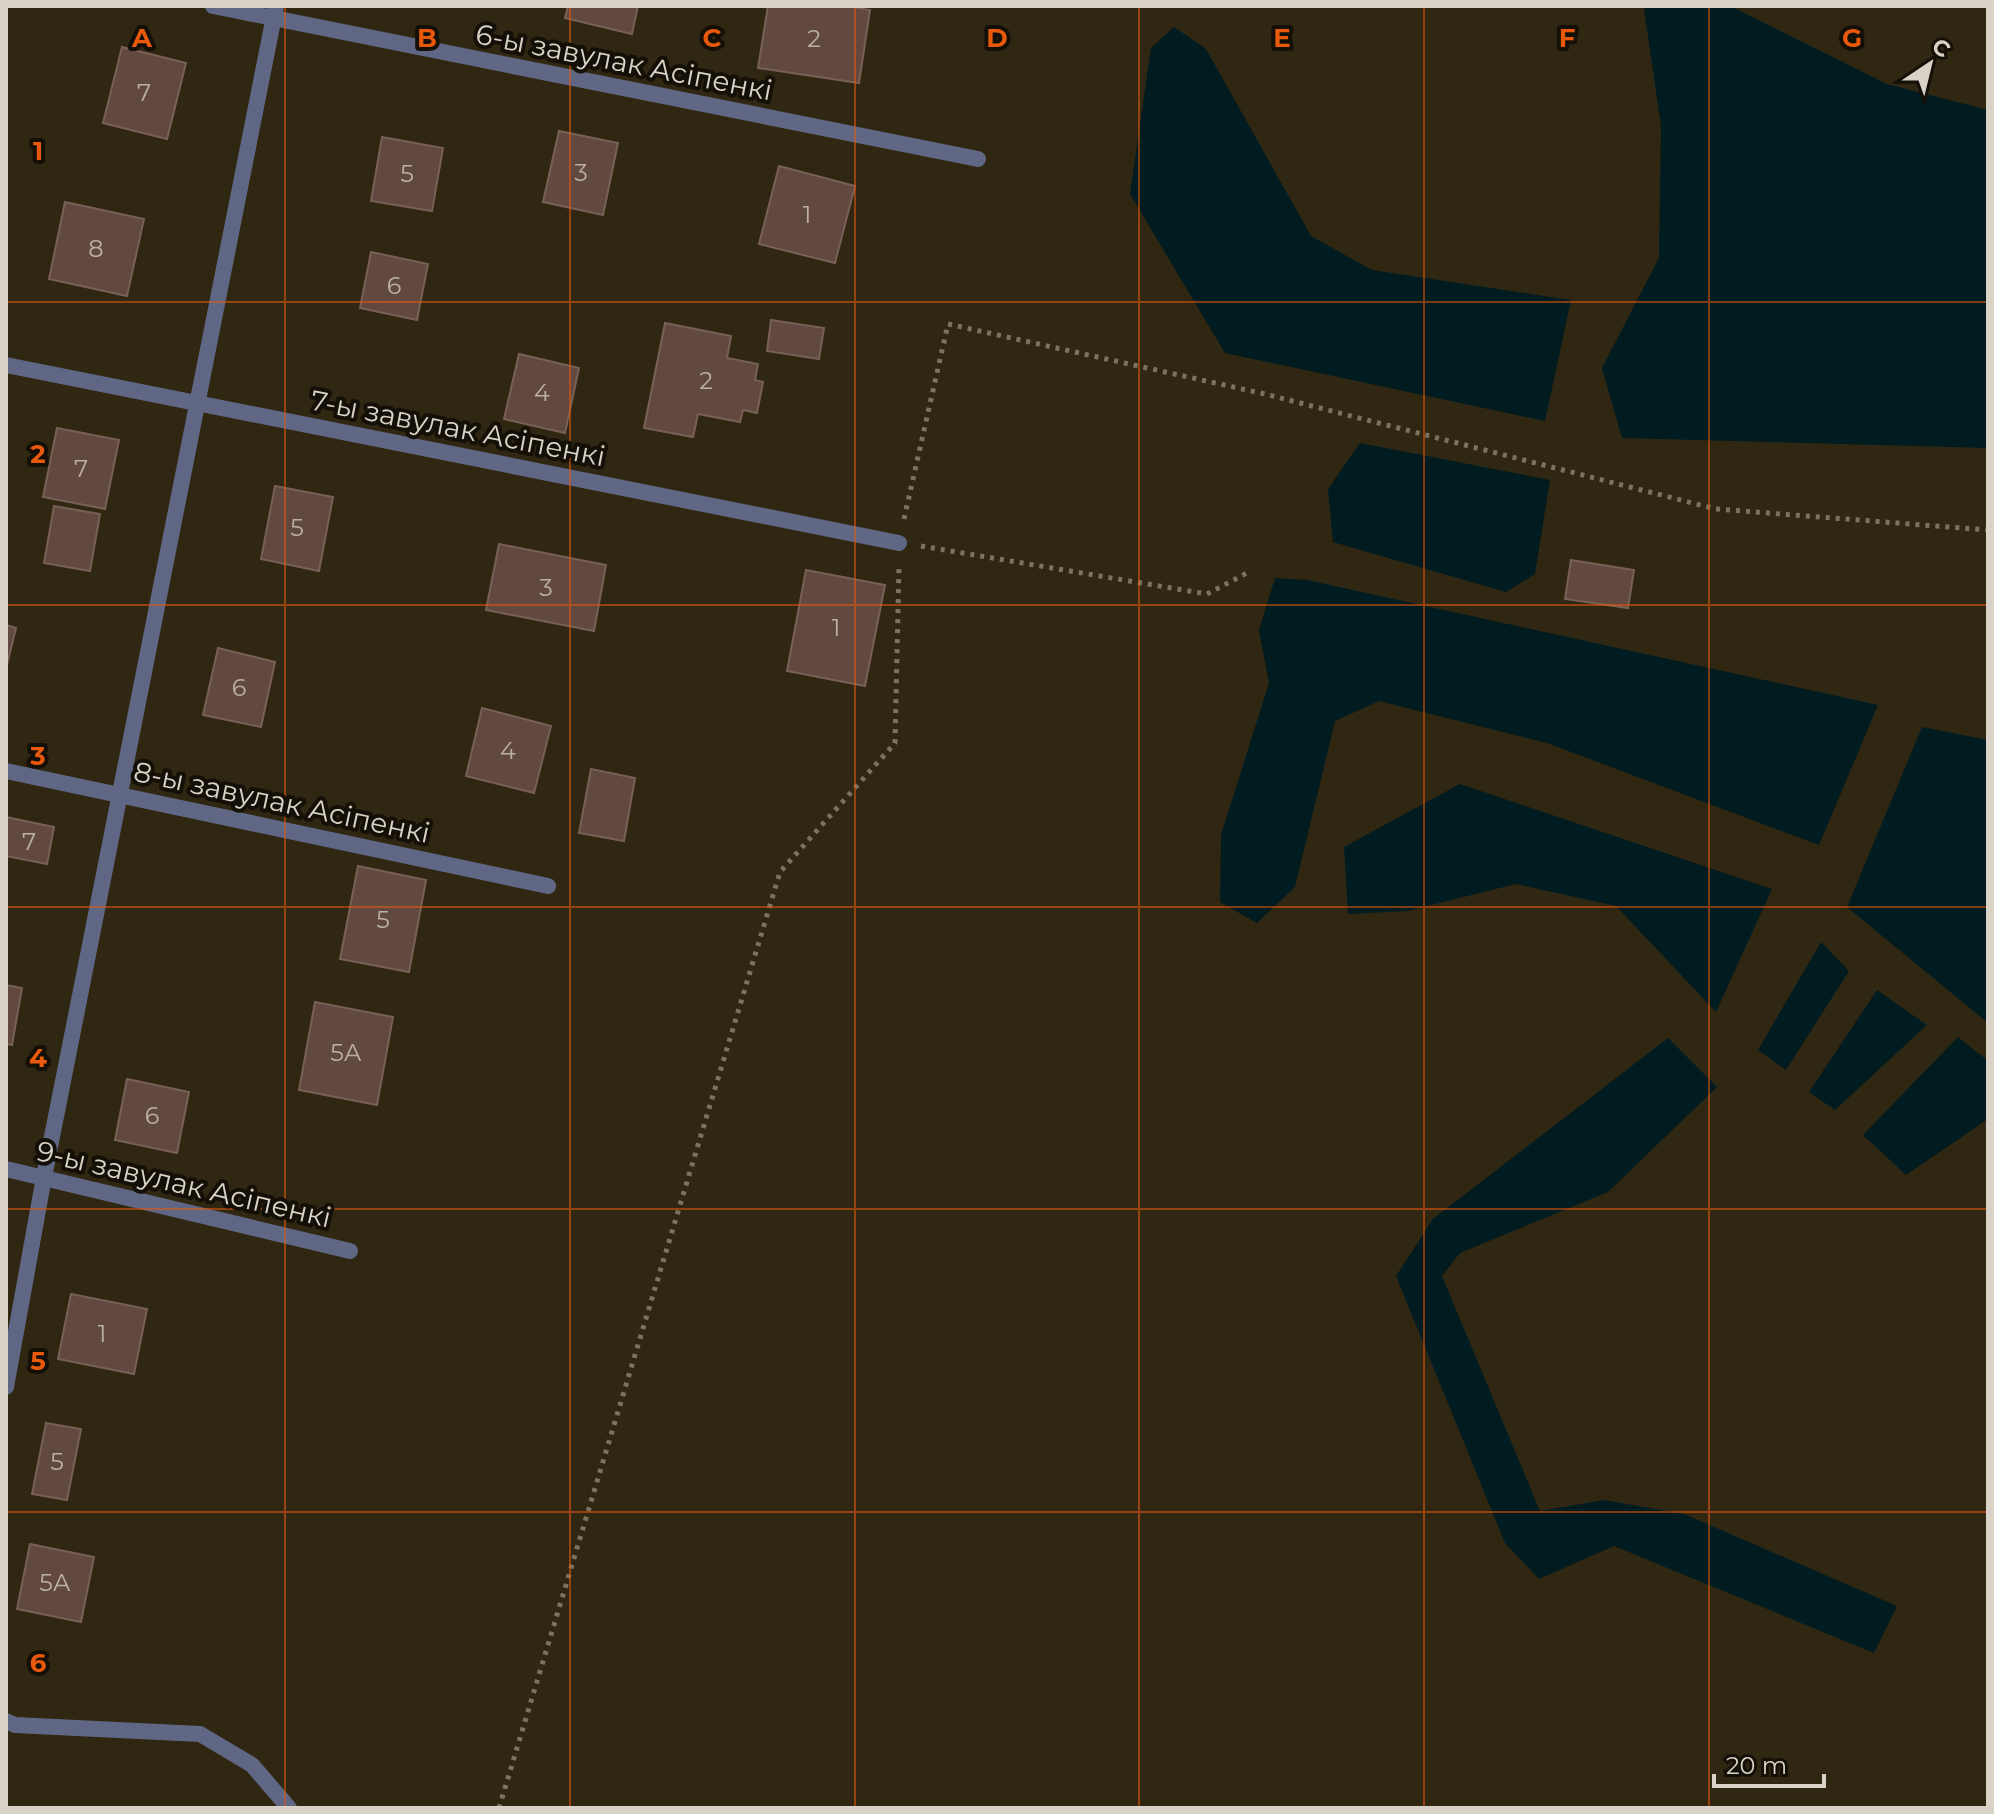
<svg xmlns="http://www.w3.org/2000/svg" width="1994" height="1814" viewBox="0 0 1994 1814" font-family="Montserrat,sans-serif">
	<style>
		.water { fill: #001c21 }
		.building { fill: #624940; stroke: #796056; stroke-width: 2 }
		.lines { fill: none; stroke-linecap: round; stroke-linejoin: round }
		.path { stroke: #7b7362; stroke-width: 5; stroke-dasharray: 4 6; stroke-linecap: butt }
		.street { stroke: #606784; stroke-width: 16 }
		.grid { fill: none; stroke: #e8590c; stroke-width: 2; stroke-opacity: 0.55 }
		.labels { text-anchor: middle; stroke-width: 8; stroke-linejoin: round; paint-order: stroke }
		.number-label { font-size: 24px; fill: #bbb0a5 }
		.street-label { font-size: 28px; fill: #d9d3c7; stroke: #141008 }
		.grid-label { font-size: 26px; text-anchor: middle; font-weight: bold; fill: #e8590c; stroke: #141008; stroke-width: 8; stroke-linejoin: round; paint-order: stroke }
	</style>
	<rect width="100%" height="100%" fill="#302712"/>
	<!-- water -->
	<path class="water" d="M1647,6H1730L1887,84L1988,110V448L1622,438L1602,368L1659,258L1661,126L1644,9Z
		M1174,27L1206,49L1311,236L1372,270L1571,300L1545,421L1225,353L1130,194L1151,48Z
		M1360,443L1550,480L1535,574L1506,592L1333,542L1328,489Z
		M1275,578L1307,580L1878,705L1819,845L1547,743L1379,701L1335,721L1295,887L1257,923L1220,902L1221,835L1269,683L1259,630Z
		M1922,727L1988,740V1023L1847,907Z
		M1460,784L1772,889L1716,1012L1616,906L1516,884L1407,911L1348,914L1344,847Z
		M1821,942L1849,971L1786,1070L1758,1050Z
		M1877,990L1927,1025L1835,1110L1809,1092Z
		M1958,1037L1988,1061V1119L1906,1175L1863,1135Z
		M1668,1038L1717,1087L1608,1192L1460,1253L1442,1276L1540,1511L1604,1500L1684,1514L1897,1606L1874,1653L1614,1546L1539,1579L1505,1543L1396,1276L1433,1219Z"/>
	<!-- building -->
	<path class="building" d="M568,6H638L632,34L565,18Z
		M768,6H845L870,10L859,83L758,68Z
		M122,47L186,63L167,139L103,123Z
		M559,131L618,143L603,215L543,202Z
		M382,137L443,148L432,211L371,201Z
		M779,166L855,186L835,263L759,244Z
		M65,202L144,219L127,296L49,279Z
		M371,252L428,264L417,320L360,308Z
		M771,320L824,328L819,359L767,351Z
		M665,323L731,336L727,358L758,364L755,380L763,382L757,413L743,410L740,422L698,414L693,437L644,428Z
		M519,354L579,368L565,433L504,419Z
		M57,428L119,440L105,509L43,497Z
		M275,486L333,497L319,571L261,559Z
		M54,506L100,514L90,571L44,563Z
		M499,544L606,565L594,631L486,610Z
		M1571,560L1634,570L1628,608L1565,599Z
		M806,570L885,585L865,686L787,671Z
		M6,625L16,628L6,669Z
		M218,648L275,662L261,727L203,715Z
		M482,708L551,726L534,793L466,776Z
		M591,769L635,778L624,841L579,833Z
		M6,817L54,827L47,864L6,856Z
		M358,866L426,880L409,972L340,959Z
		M6,985L22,988L12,1045L6,1044Z
		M315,1002L393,1017L377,1105L299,1090Z
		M127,1079L189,1092L177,1153L115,1140Z
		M71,1294L147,1309L134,1374L58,1359Z
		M46,1423L81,1429L67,1500L32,1494Z
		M30,1544L94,1557L81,1622L17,1609Z"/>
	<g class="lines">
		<!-- path -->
		<path class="path" d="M904,519L948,324L1265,394L1716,509L1988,530
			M921,546L1207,594L1247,573
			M499,1808L780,872L895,743L899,566"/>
		<!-- street -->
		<path class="street" d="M213,6L978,159
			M6,365L899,543
			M6,771L548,886
			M6,1169L350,1251
			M6,1387L44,1177L276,6
			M6,1721L15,1725L200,1734L252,1765L289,1808"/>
	</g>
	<!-- grid -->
	<path class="grid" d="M285,6V1808M570,6V1808M855,6V1808M1139,6V1808M1424,6V1808M1709,6V1808M6,302H1988M6,605H1988M6,907H1988M6,1209H1988M6,1512H1988"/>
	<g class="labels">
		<!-- number labels -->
		<g class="number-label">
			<text x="814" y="47">2</text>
			<text x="144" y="101">7</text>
			<text x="581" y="181">3</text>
			<text x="407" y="182">5</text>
			<text x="807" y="223">1</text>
			<text x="96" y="257">8</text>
			<text x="394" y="294">6</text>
			<text x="706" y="389">2</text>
			<text x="542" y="401">4</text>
			<text x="81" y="477">7</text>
			<text x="297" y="536">5</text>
			<text x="546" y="596">3</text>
			<text x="836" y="636">1</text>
			<text x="239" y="696">6</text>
			<text x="508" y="759">4</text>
			<text x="29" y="850">7</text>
			<text x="383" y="928">5</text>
			<text x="346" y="1061">5А</text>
			<text x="152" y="1124">6</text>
			<text x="102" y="1342">1</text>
			<text x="57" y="1470">5</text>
			<text x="55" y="1591">5А</text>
		</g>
		<!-- street labels -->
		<g class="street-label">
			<text transform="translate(624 62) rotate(11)" y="10">6-ы завулак Асіпенкі</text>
			<text transform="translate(458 428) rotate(11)" y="10">7-ы завулак Асіпенкі</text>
			<text transform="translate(282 802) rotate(12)" y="10">8-ы завулак Асіпенкі</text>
			<text transform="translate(184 1184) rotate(13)" y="10">9-ы завулак Асіпенкі</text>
		</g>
	</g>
	<g class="grid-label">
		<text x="142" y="47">A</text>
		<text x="427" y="47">B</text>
		<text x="712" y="47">C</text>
		<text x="997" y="47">D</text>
		<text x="1282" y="47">E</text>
		<text x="1567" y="47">F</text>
		<text x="1852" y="47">G</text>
		<text x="38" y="160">1</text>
		<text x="38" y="463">2</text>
		<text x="38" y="765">3</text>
		<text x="38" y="1067">4</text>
		<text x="38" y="1370">5</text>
		<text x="38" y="1672">6</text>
	</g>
	<!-- border -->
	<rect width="1994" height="1814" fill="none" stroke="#d9d3c7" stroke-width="16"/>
	<!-- north arrow -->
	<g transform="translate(1930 64) rotate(35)" stroke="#141008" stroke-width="6" paint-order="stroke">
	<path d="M0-6L14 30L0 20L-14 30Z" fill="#d9d3c7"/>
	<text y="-12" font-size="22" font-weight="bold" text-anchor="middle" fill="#d9d3c7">С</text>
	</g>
	<!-- scale -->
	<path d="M1714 1774v12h110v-12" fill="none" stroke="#d9d3c7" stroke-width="4"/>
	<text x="1726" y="1774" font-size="24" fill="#d9d3c7" stroke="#141008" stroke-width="6" paint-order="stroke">20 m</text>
</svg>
